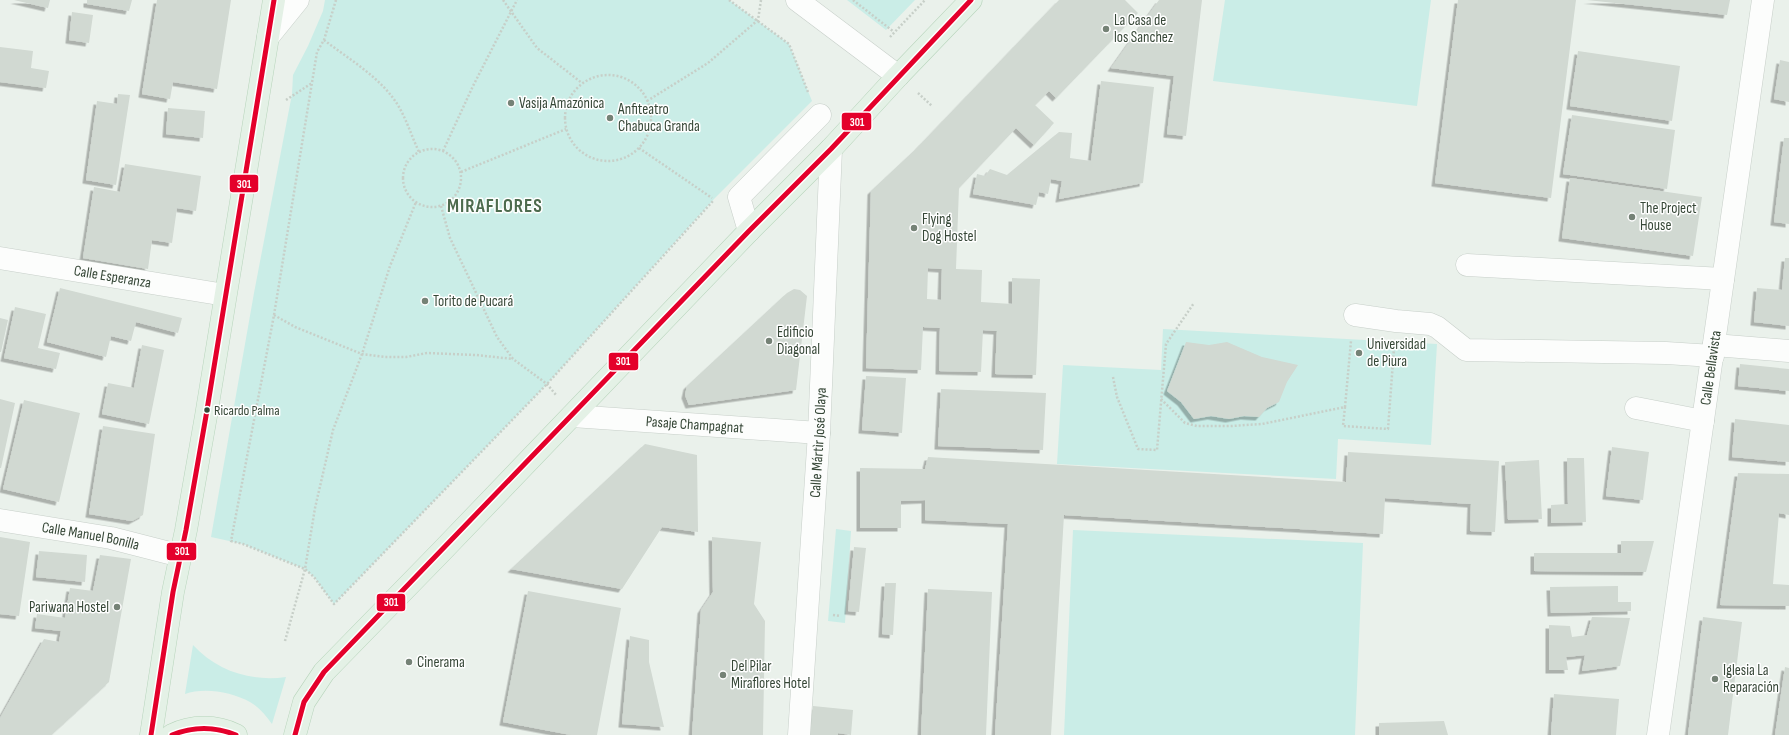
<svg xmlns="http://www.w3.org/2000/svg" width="1789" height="735" viewBox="0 0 1789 735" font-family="'Sofia Sans Condensed',sans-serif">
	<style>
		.green { fill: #caede7 }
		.building { fill: #d1d9d2; fill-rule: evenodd; filter: url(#shadow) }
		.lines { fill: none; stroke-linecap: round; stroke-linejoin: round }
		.minor-casing { stroke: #c7cfc9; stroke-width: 23 }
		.major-casing { stroke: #b7d4bb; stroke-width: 23 }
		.path { stroke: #c7cfc8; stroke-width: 2.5; stroke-dasharray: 2 2; stroke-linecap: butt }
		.minor { stroke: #fcfdfc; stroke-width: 22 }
		.major { stroke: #e4f1e6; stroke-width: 22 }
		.bus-1-casing { stroke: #fff; stroke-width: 8 }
		.bus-1 { stroke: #e4002b; stroke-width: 5 }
		.poi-dot { fill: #758276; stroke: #fff; stroke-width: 1.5 }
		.bus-dot { fill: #364737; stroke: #fff; stroke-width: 1.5 }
		.labels { text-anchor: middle; stroke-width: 3; stroke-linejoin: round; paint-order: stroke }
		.bus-label { font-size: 14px; fill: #364737; stroke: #fff; text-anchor: start }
		.poi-label { font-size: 15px; fill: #364737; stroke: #fff; text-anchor: start }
		.street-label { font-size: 15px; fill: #364737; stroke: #fff }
		.district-label { font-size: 19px; font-weight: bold; letter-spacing: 1px; fill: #4d6b4e; stroke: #fff }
		.line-badge { stroke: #fff; stroke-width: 1.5 }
		.badge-label { font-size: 11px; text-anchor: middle; font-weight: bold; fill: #fff }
	</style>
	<defs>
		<filter id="shadow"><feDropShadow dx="-3.5" dy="3.5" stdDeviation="0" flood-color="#0004"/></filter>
	</defs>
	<rect width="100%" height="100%" fill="#eaf1eb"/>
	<!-- green -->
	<path class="green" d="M325,0H729L789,44L812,101L714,199L547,384L334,604L314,577L305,569L243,544L211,537L254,293L292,94L293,75L308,46L323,11Z
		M847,0H915L886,30Z
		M1225,0H1431L1417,106L1213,81Z
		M1163,329L1437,344L1431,445L1338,439L1336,479L1057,464L1063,365L1161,370Z
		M836,529L851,531L845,623L828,621Z
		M1073,530L1363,543L1355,735H1064Z
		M193,645C217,671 251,682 286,677L272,724C266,716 259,707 250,702C232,692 204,687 185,694Z"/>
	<!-- building -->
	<path class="building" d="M14,0H50L48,8Z
		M87,0H132L129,11L87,4Z
		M157,0H231L217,89L173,82L170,99L142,94Z
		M1059,0H1125L1138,13L1056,98L1049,91L1035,105L1054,123L1034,145L1016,128L959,188L956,269L982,270L981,302L1012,304V278L1040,279L1036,375L995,374L997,331L983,330L981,372L939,371L940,328L923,327L921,370L866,368L871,191L917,148ZM928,268L942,269L941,300L927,299Z
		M1159,0H1202L1186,136L1167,134L1174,76L1111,68Z
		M1458,0H1576L1551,198L1435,183Z
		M1587,0H1730L1727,15Z
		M72,12L93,15L89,43L69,40Z
		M0,47L33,51L31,68L49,71L46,88L0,82Z
		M1578,51L1680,66L1672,121L1570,106Z
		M1780,60L1789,62V102L1774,99Z
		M1101,81L1154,87L1143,183L1059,199L1062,181L1051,179L1048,194L1039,192L1036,205L973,194L977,174L985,176L990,169L1007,175L1059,132L1072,133L1070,158L1091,161Z
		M118,94L130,95L116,185L86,180L97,101L117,104Z
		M168,108L205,111L203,138L166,134Z
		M1572,115L1675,130L1667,189L1563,174Z
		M1784,138H1789V224L1774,222Z
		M125,164L201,176L196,211L177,208L172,243L152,240L148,269L83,258L94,187L120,192Z
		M1570,178L1702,197L1693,256L1562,238Z
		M1785,258H1789V326L1754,322L1757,288L1782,290Z
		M60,288L182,318L178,333L136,322L131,341L111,336L106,357L47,342Z
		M794,289L800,290L807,296L796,390L689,405L685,395L687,386L787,293Z
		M15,307L46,314L38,348L60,353L56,369L4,358Z
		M0,318L8,320L1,352H0Z
		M1186,342L1209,345L1227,342L1262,357L1298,365L1287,382L1279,402L1267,408L1259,417L1244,416L1229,419L1211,416L1194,419L1181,402L1167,391Z
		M142,345L164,350L149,424L102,414L108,383L134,388Z
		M1740,364L1789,369V391L1738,386Z
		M866,376L906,378L902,433L862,430Z
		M941,389L1046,393L1043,450L938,446Z
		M0,399L15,403L1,468H0Z
		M24,400L80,413L59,502L3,489Z
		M1735,419L1789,425V462L1732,457Z
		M103,426L155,434L143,515L132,521L89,514Z
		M645,444L697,455L698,532L662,527L622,589L511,569Z
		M1612,447L1649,452L1643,500L1606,496Z
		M1348,452L1499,461L1495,532L1470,531L1471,504L1385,498L1383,534L1064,515L1051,735H995L1008,524L925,520V500L901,501V528H860V468L925,469L928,457L1346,482Z
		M1567,458H1584L1586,522L1551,523V505L1568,504Z
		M1539,460L1542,519L1508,520L1505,462Z
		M1738,473L1789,474V515L1779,513L1773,584L1789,585V606L1720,605Z
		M0,537L30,542L19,616L0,614Z
		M712,537L761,542L754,604L765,621L763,735H692L701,610L713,592Z
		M1621,541H1654L1646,572L1534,571V553H1621Z
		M854,547L866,548L859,612L848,611Z
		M39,551L87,555L85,582L36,577Z
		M100,555L131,559L109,682L51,735H0V718L44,639L59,642L61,631L35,628L37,614L65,618L70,588L93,591Z
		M885,583H896L893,635L882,634Z
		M1618,586V602H1631V611L1551,613L1550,587Z
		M928,589L992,592L986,735H921Z
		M528,591L621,608L597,735H571L503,722Z
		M1592,617L1630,618L1620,666L1582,671L1585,655L1566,657L1568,670H1549V625L1570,626L1572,637L1587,635Z
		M1703,617L1742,622L1728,735H1688Z
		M630,636L649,640V662L664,727L622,724Z
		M1785,667L1789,668V735H1775Z
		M1554,694L1619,699L1616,735H1551Z
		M813,706L853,710L851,735L838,733V735H810Z
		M1444,721L1448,735H1379V723Z"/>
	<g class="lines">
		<defs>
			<g id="minor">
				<path d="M797,0L898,76"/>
				<path d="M268,37L298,0"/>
				<path d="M749,231L739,197L820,115"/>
				<path id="s1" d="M0,258L225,295"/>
				<path d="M1467,265L1723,279"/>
				<path d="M1355,315L1396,321L1430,324L1437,327L1466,350L1666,353L1713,356"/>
				<path d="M1714,345L1789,351"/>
				<path d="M1636,408L1703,421"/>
				<path id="s2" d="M572,416L819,433"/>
				<path id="s3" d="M0,520L111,538L181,556"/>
				<path id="s4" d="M799,735L819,433L831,149"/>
				<path id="s5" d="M1658,735L1763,0"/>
			</g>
			<path id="major" d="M151,735L173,592L186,530L206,416L274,0
				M172,735C192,725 216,725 236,735
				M295,735L304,702L324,672L441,552L749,231L831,149L898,76L971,0"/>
		</defs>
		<!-- minor casing -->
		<use href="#minor" class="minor-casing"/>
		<!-- major casing -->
		<use href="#major" class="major-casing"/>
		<!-- path -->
		<path class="path" d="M336,0L324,40L317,52L274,315L231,541L243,544L305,569L314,577L334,604L547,384L713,201
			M503,0L537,48L582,83
			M729,0L789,44L808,92
			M853,0L894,32
			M890,37L925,0
			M324,40C350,60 382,78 399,107C407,121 412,137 419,152
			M565 118a43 43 0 1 1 86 0a43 43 0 1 1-86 0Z
			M918,93L932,106
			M286,100L312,83
			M647,101L708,63L758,20L761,0
			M639,148L712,198
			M403 178a29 29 0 1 1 58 0a29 29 0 1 1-58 0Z
			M443,151L473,86L517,0
			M461,172L566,129
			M441,206L450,238L497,337L513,359L547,384L556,395
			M274,315L295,327L362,354L385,357H406L427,353L476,355L513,359
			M1113,377L1117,397L1138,449L1157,450L1166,344L1194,303
			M1161,399L1185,423L1197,426H1231L1262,424L1345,407L1351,341
			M1345,407L1343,426L1388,429L1394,348
			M833,615L840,616
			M285,641L305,569L315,508L333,430L362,354L390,266L416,202"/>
		<!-- minor -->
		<use href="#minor" class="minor"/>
		<!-- major -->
		<use href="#major" class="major"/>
		<defs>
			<path id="bus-1" d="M151,735L173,592L186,530L206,416L274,0
				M172,735C194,726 214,726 236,735
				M295,735L304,702L324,672L749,231L831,149L971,0"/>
		</defs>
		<!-- bus-1 casing -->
		<use href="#bus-1" class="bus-1-casing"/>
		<!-- bus-1 -->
		<use href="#bus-1" class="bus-1"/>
	</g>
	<!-- markers -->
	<g class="poi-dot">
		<circle cx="1106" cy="29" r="4"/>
		<circle cx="511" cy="103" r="4"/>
		<circle cx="610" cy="118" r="4"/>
		<circle cx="1632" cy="217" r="4"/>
		<circle cx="914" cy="228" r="4"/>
		<circle cx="425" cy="301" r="4"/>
		<circle cx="769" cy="341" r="4"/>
		<circle cx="1359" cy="353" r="4"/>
		<circle cx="117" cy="607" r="4"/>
		<circle cx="409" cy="662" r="4"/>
		<circle cx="723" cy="675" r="4"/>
		<circle cx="1715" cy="679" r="4"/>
	</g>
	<circle class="bus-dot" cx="207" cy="410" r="3.5"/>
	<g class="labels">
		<!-- bus labels -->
		<g class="bus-label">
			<text x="214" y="415">Ricardo Palma</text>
		</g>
		<!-- poi labels -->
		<g class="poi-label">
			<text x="1114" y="25">La Casa de<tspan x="1114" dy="17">los Sanchez</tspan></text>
			<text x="519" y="108">Vasija Amazónica</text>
			<text x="618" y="114">Anfiteatro<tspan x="618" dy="17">Chabuca Granda</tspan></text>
			<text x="1640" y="213">The Project<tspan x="1640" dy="17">House</tspan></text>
			<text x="922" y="224">Flying<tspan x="922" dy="17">Dog Hostel</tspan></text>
			<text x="433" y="306">Torito de Pucará</text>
			<text x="777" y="337">Edificio<tspan x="777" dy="17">Diagonal</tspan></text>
			<text x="1367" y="349">Universidad<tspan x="1367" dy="17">de Piura</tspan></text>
			<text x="109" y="612" text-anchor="end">Pariwana Hostel</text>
			<text x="417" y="667">Cinerama</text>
			<text x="731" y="671">Del Pilar<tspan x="731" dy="17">Miraflores Hotel</tspan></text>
			<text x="1723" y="675">Iglesia La<tspan x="1723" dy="17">Reparación</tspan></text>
		</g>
		<!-- street labels -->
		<g class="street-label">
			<text dy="5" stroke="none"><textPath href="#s1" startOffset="114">Calle Esperanza</textPath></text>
			<text dy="5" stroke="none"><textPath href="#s5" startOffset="371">Calle Bellavista</textPath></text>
			<text dy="5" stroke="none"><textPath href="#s2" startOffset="123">Pasaje Champagnat</textPath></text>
			<text dy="5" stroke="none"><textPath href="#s4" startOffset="293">Calle Mártìr José Olaya</textPath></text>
			<text dy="5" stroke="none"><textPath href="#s3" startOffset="92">Calle Manuel Bonilla</textPath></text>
		</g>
		<!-- district labels -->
		<g class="district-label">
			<text x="495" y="212">MIRAFLORES</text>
		</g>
	</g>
	<g class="line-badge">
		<rect x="841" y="112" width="31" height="19" rx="4" fill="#e4002b"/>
		<rect x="229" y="174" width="30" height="19" rx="4" fill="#e4002b"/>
		<rect x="608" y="352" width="31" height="19" rx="4" fill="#e4002b"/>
		<rect x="166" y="542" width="31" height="19" rx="4" fill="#e4002b"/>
		<rect x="376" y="593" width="30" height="19" rx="4" fill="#e4002b"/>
	</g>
	<g class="badge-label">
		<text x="857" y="126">301</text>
		<text x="244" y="188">301</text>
		<text x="623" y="365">301</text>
		<text x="182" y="555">301</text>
		<text x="391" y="606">301</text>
	</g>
</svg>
